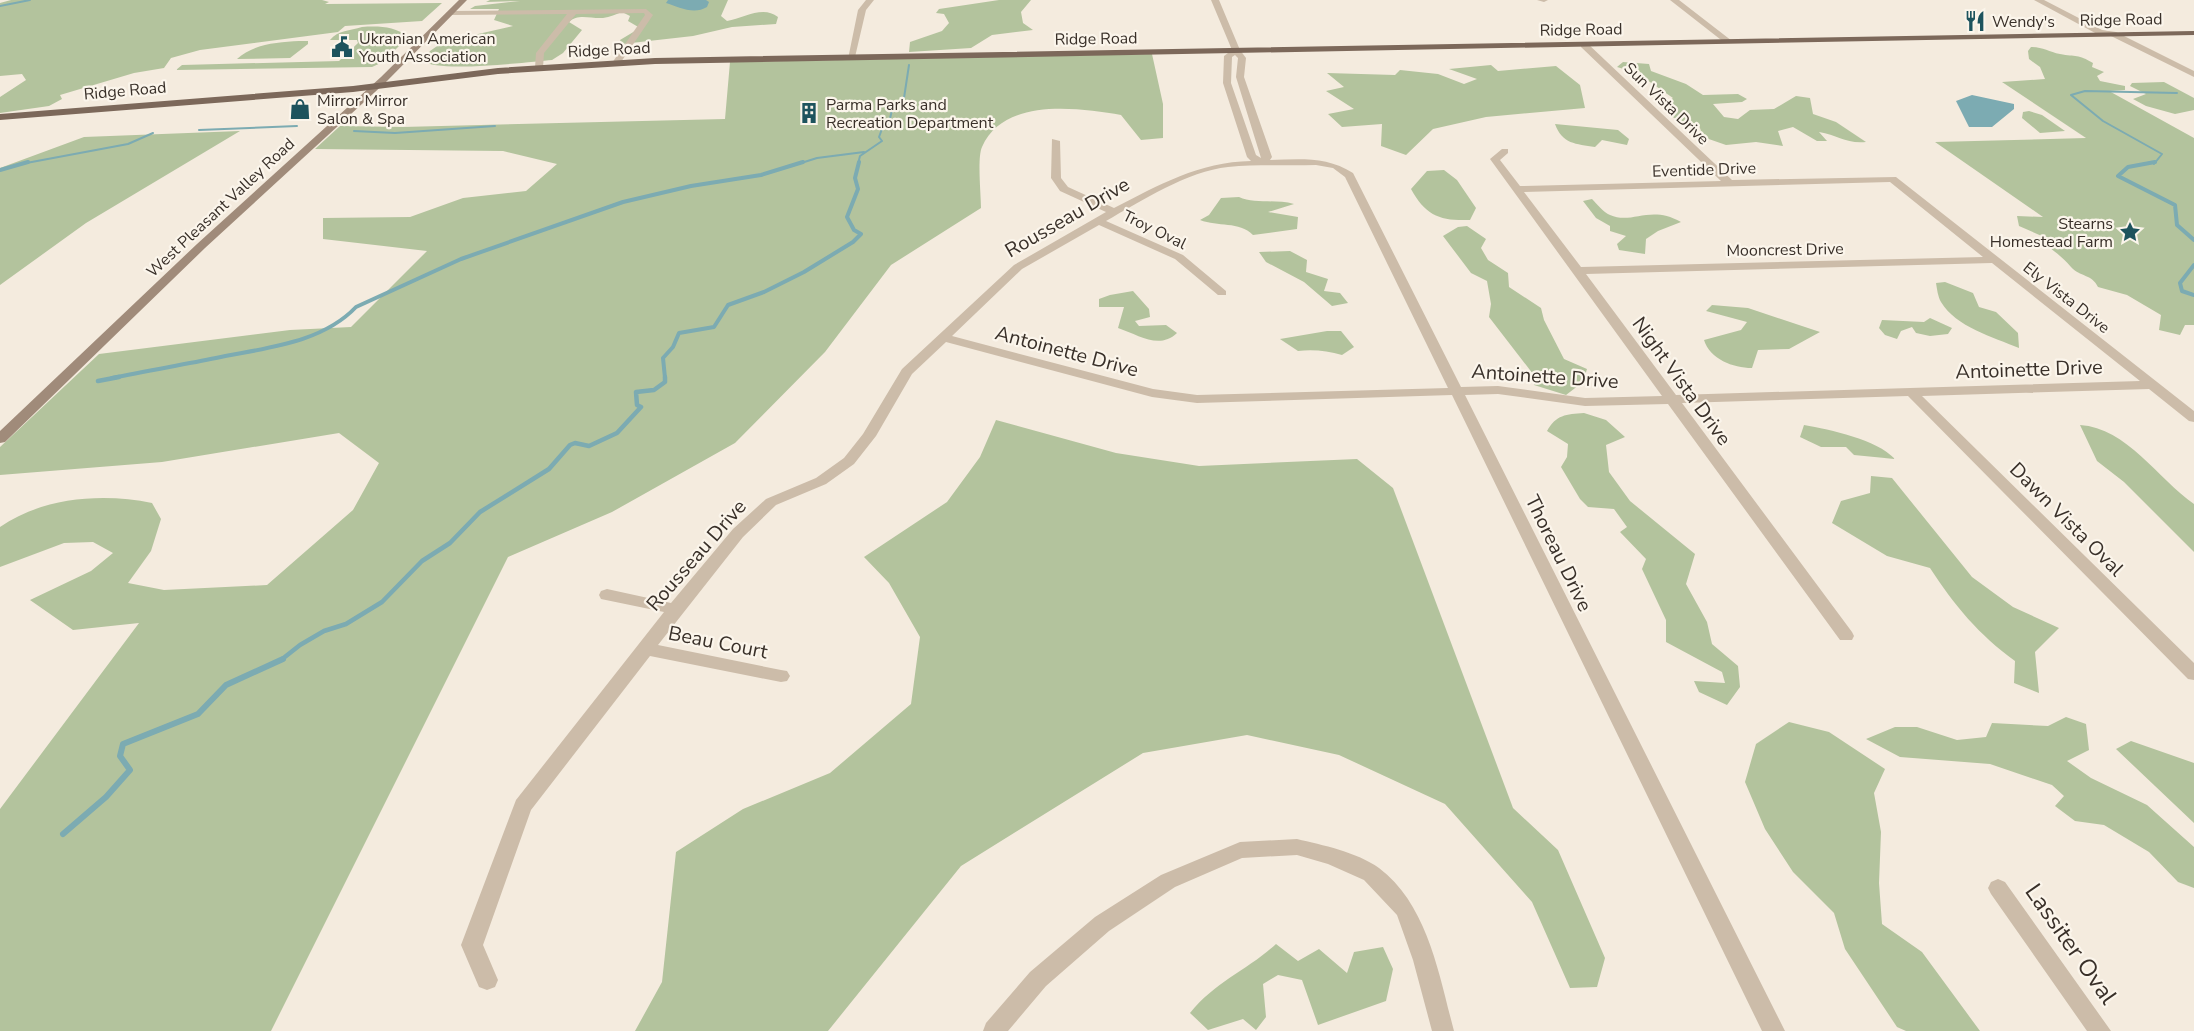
<svg xmlns="http://www.w3.org/2000/svg" width="2194" height="1031" viewBox="0 0 2194 1031" font-family="'Nunito Sans',sans-serif">
	<style>
		.green { fill: #b3c39d }
		.water { fill: #7cabb2 }
		.lines { fill: none; stroke-linecap: round; stroke-linejoin: round }
		.stream-far3 { stroke: #7cabb2; stroke-width: 2 }
		.stream-far2 { stroke: #7cabb2; stroke-width: 4 }
		.stream-far1 { stroke: #7cabb2; stroke-width: 4.5 }
		.stream { stroke: #7cabb2; stroke-width: 6 }
		.street { fill: #ccbca9; fill-rule: evenodd }
		.secondary { fill: #a08b7a; fill-rule: evenodd }
		.primary { fill: #7c685a; fill-rule: evenodd }
		.labels { text-anchor: middle; stroke-width: 4.5; stroke-linejoin: round; paint-order: stroke }
		.far-street-label { font-size: 16px; fill: #393029; stroke: #fbf5eb }
		.far-poi-label { font-size: 16px; fill: #393029; stroke: #fbf5eb; text-anchor: start }
		.street-label { font-size: 20px; fill: #393029; stroke: #fbf5eb }
		.near-street-label { font-size: 24px; fill: #393029; stroke: #fbf5eb }
	</style>
	<rect width="100%" height="100%" fill="#f4ebde"/>
	<!-- green -->
	<path class="green" d="M11,0H322L329,2L325,4L442,3L422,21L345,26L338,32L200,50L171,58L164,68L134,73L60,95L62,99L49,106L0,113V97L26,80L22,74L0,76V3Z
		M490,0H728L721,16L727,21C744,18 763,5 778,17L776,24L732,27L693,36L622,44L620,40L640,28L628,21L630,16L622,12C616,14 610,17 603,18C591,19 578,13 569,22L582,30L563,53L552,60C529,62 437,73 423,61L430,51L443,42L513,26L494,20L499,9H470L475,6L520,1L486,2Z
		M999,0H1031L1021,12L1023,23L1033,30L992,35L971,48L909,52L910,42L942,31L949,23L944,14L936,13L939,9Z
		M362,27C378,26 395,26 408,37L383,62L372,67L176,70L182,65L339,61L358,43L357,40H330C338,30 350,31 362,27Z
		M299,41H308V44L290,58L237,59C253,44 278,42 299,41Z
		M2031,47C2043,47 2049,52 2060,54C2076,57 2078,54 2093,63L2092,67L2104,72L2097,76L2100,81L2125,86V90L2109,91L2194,138V325H2185L2180,335L2159,330L2161,315L2127,295L2098,287C2092,274 2080,277 2071,267C2064,259 2058,254 2049,247L2060,244L2019,226L2017,216L2043,217L1935,142L2086,138L2002,82L2045,79L2040,67L2029,59L2028,51Z
		M1152,54L1163,104V138L1141,140L1121,115C1078,108 1004,97 982,147C977,158 981,194 981,208L891,265L825,352L735,443L612,512L508,557L271,1031H0V809L139,623L73,630L30,600L91,571L113,553L93,542L64,543L0,567V527C43,497 103,493 152,503L161,519L151,551L128,583L164,590L267,585L353,510L379,463L339,433L162,462L0,475V447L99,354L290,330L351,327L427,251L323,239V218L410,217L463,198L526,191L557,164L503,151L315,149L340,126L402,127L725,119L730,62Z
		M1623,62L1649,64L1651,71L1686,84L1703,95L1738,94L1747,99L1742,102L1713,104L1724,117L1738,119L1750,110L1774,109L1796,96L1810,98L1813,114L1836,122L1866,142C1846,144 1838,135 1819,132L1827,141H1817L1793,127L1778,131L1783,146L1756,142L1726,145L1703,137L1699,125C1684,122 1668,119 1661,105L1673,98L1637,73L1617,67Z
		M1491,65L1498,71L1556,66L1580,85L1585,108L1486,117L1433,129L1406,155L1381,146L1382,124L1342,127L1328,114L1354,109L1326,91L1344,87L1327,73L1395,75L1400,70L1438,74L1464,84L1477,79L1449,69Z
		M2164,82L2194,98V110L2175,114L2146,106L2133,99L2146,94L2130,86L2132,83Z
		M2029,111L2042,115L2065,131L2040,133L2022,118L2023,112Z
		M1555,124L1618,130L1629,139L1627,145L1602,140L1595,147C1576,144 1562,144 1555,124Z
		M240,131L86,223L0,285V168L84,137Z
		M1444,170L1457,180L1476,208L1470,220C1440,221 1426,216 1411,189L1427,171Z
		M1239,197C1254,204 1275,199 1294,204L1268,212L1298,217L1297,229L1253,235C1239,221 1218,227 1200,220L1209,215L1221,198Z
		M1592,199C1597,204 1603,212 1610,215C1632,225 1650,204 1681,222L1658,231L1646,239L1645,254L1619,250L1617,244L1626,236L1610,231V226L1596,218L1583,201Z
		M1467,226L1486,239L1481,248L1488,260L1508,273L1509,287L1541,308L1544,320L1564,359L1587,369L1583,382L1566,395L1534,385L1533,374L1489,317L1491,304L1487,281L1471,273L1443,236L1458,227Z
		M1290,251L1307,260L1306,272L1328,279L1324,291L1340,293L1348,303L1332,306L1304,282L1266,262L1259,252Z
		M1945,282L1973,293L1979,307L1996,312L2018,333L2019,348C1993,337 1956,327 1941,302C1938,297 1937,289 1936,283Z
		M1133,291L1149,309L1150,317L1135,321L1139,326L1166,325L1177,333C1159,350 1139,335 1118,328L1124,307H1099V299L1110,295Z
		M1712,305L1748,308L1820,332L1789,349L1758,350L1752,368C1733,368 1710,359 1704,340L1741,330L1747,322L1706,311Z
		M1930,318L1952,328L1948,334L1930,336L1916,333L1912,327L1901,331L1897,339L1885,335L1879,328L1882,320L1924,322Z
		M1327,331H1341L1354,347L1342,355C1328,351 1313,349 1298,351L1280,339Z
		M1584,413L1606,420L1625,437L1606,445L1609,472L1630,501L1695,554L1686,584L1707,622L1712,644L1738,666L1740,687L1727,705L1699,692L1694,681L1725,683L1722,672L1666,642V620L1642,569L1646,559L1620,532L1627,527L1614,509L1588,507L1580,499L1561,467L1567,457L1568,444L1547,431C1556,415 1566,414 1584,413Z
		M996,420L1116,453L1199,466L1357,459L1393,488L1513,808L1558,850L1605,958L1597,987L1570,988L1532,902L1445,804L1339,755L1247,735L1143,753L961,866L828,1031H635L662,982L676,852L743,809L830,773L911,704L920,637L889,583L864,557L947,502L980,457Z
		M1804,425C1831,430 1876,439 1895,459L1854,455L1846,447H1821L1800,437Z
		M2080,425C2127,428 2158,479 2194,504V552L2124,482L2097,461Z
		M1871,476L1892,478L1972,577L2013,607L2059,628L2035,652L2039,693L2014,683L2015,661C1979,635 1954,605 1930,568L1887,556L1832,523L1841,501L1870,493Z
		M2066,717L2086,724L2089,750L2067,761L2091,778L2147,805L2194,847V888L2178,882L2149,852L2104,825L2075,821L2055,806L2064,796L2052,785L1990,764L1900,757L1866,739L1895,727H1917L1957,740L1986,737L1992,723L2048,726Z
		M1789,722L1829,732L1885,769L1874,793L1881,832L1879,883L1882,924L1922,952L1980,1031H1906L1897,1027L1845,949L1834,913L1793,872L1765,829L1745,782L1756,744Z
		M2131,741L2194,763V823L2116,749Z
		M1276,944L1298,961L1319,949L1347,973L1354,952L1383,947L1393,969L1386,1001L1318,1025L1302,980L1278,975L1263,984L1266,1017L1256,1030L1243,1019L1208,1030L1190,1013C1216,981 1248,970 1276,944Z"/>
	<!-- water -->
	<path class="water" d="M706,0L709,2L707,7C694,15 678,7 666,3L668,0Z
		M1972,95L2014,104V109L1992,127H1969L1956,101Z"/>
	<g class="lines">
		<!-- stream-far3 -->
		<path class="stream-far3" d="M0,6L30,0
			M199,130L297,126
			M354,131L395,133L495,126
			M21,164L128,144L153,133
			M798,164L817,158L864,152
			M858,164L860,156L882,141L879,137L882,129L889,123L892,110L904,98L909,65
			M2154,164L2162,154L2103,121L2071,95L2085,91L2177,93"/>
		<!-- stream-far2 -->
		<path class="stream-far2" d="M2155,162L2128,167L2118,176L2175,205L2177,225L2194,240
			M0,170L28,162
			M2194,265L2180,283L2182,291L2194,295
			M112,378C146,371 181,365 216,358C263,348 321,344 356,307L461,259L623,202L691,186L761,175L803,162
			M665,378L663,358L673,347L679,333L714,327L728,305L764,292L804,272L853,242L861,234L854,230L847,217L858,189L855,178L859,162"/>
		<!-- stream-far1 -->
		<path class="stream-far1" d="M98,381L119,377
			M281,660L300,645L324,631L346,624L382,602L422,561L450,543L480,512L549,469L570,445L575,443L589,446L617,433L641,407L637,405L636,392L654,390L665,382V377"/>
		<!-- stream -->
		<path class="stream" d="M63,834L106,797L130,770L120,756L123,744L198,714L226,685L283,659"/>
		<!-- street -->
		<path class="street" d="M866,0H874L866,10L855,57L848,59L858,10Z
			M1211,0H1219L1240,50L1246,58L1244,77L1272,157L1270,160C1299,159 1327,156 1353,173L1461,387L1498,386L1585,398L1662,396L1490,159L1502,149H1508V153L1500,160L1520,186L1721,181L1581,47V43H1587L1732,180L1896,177L2194,411V422L2189,421L2149,389L1922,396L2194,663V680L2188,679L1908,396L1682,403L1852,632L1854,636L1852,640H1840L1668,404L1585,406L1498,394L1465,395L1785,1031H1762L1452,395L1197,403L1152,397L946,342L912,374L876,436L854,464L826,484L776,505L743,537L658,645L781,670L787,671L790,676L787,681L781,682L650,656L531,810L483,945L498,980L495,987L487,990L479,987L461,945L516,800L664,612L601,599L599,595L601,591L607,589L671,603L733,529L766,499L816,478L844,458L863,434L902,369L1014,265L1106,212L1060,191L1051,178L1052,139L1060,141L1061,178L1068,187L1114,208C1159,185 1199,162 1251,161L1247,157L1223,83L1224,56L1232,50ZM1235,55L1238,58L1236,77L1261,158L1256,155L1231,83L1232,57ZM1316,165L1333,168L1345,177L1448,388L1197,395L1153,389L952,336L1022,269L1099,225L1175,259L1218,295H1226V291L1183,255L1106,221C1141,201 1188,171 1228,167C1257,164 1287,166 1316,165ZM1890,182L1983,257L1581,267L1524,192ZM1992,263L2140,381L1676,395L1586,274Z
			M1537,0H1548L1544,2Z
			M1670,0H1679L1732,41L1725,43Z
			M2034,0H2044L2102,30L2116,32L2194,71V77L2111,36L2097,34Z
			M646,9L653,15L619,65L612,63L645,15L644,13L576,14L544,53L543,68L539,71L535,68L536,53L567,14L450,15L446,13L450,11Z
			M1297,839C1322,845 1357,852 1379,868C1428,905 1439,975 1454,1031H1432L1413,960L1397,915L1364,880L1328,864L1297,855L1242,858L1175,887L1109,931L1046,986L1008,1031H983L986,1023L1030,972L1095,917L1161,875L1240,842Z
			M1998,879L2005,882L2111,1031H2087L1991,894L1988,888L1991,882Z"/>
		<!-- secondary -->
		<path class="secondary" d="M459,0H467L387,81L205,248L5,442L0,443V431L197,244L381,77Z"/>
		<!-- primary -->
		<path class="primary" d="M2194,31V35L655,64L498,74L353,92L0,120V114L353,86L498,68L655,58Z"/>
	</g>
	<!-- icons -->
	<defs>
		<symbol id="restaurant-bare" viewBox="-9 -9 18 18"><path d="M-5-6h1v4h1v-4h1v4h1v-4h1v5L-1.5 .5V6h-2V.5L-5-1ZM5-6V6H3V1.5H1.5Q1.5-4 5-6Z" fill="#1d535d" stroke="#fbf5eb" stroke-width="2.5" paint-order="stroke"/></symbol>
		<symbol id="civic-bare" viewBox="-9 -9 18 18"><path d="M-.6-6.5H3V-4.5H.6V-3L4-1V1h2V6H-6V1h2V-1L-.6-3ZM-1.2 2.5V6h2.4V2.5Z" fill="#1d535d" stroke="#fbf5eb" stroke-width="2.5" paint-order="stroke"/></symbol>
		<symbol id="shop-bare" viewBox="-9 -9 18 18"><path d="M-5-2.5h2.3a2.7 3.5 0 0 1 5.4 0H5L5.5 6h-11ZM-1.5-2.5h3a1.5 2.3 0 0 0-3 0Z" fill="#1d535d" stroke="#fbf5eb" stroke-width="2.5" paint-order="stroke"/></symbol>
		<symbol id="building-bare" viewBox="-9 -9 18 18"><path d="M-4-6H4V6H1V3H-1V6H-4ZM-2.5-4.3h1.7v1.8h-1.7ZM.8-4.3h1.7v1.8H.8ZM-2.5-1h1.7V.8h-1.7ZM.8-1h1.7V.8H.8Z" fill="#1d535d" stroke="#fbf5eb" stroke-width="2.5" paint-order="stroke"/></symbol>
		<symbol id="sight-bare" viewBox="-9 -9 18 18"><path d="M0-6L1.8-2.2L6-1.7L2.9 1.2L3.7 5.4L0 3.3L-3.7 5.4L-2.9 1.2L-6-1.7L-1.8-2.2Z" fill="#1d535d" stroke="#fbf5eb" stroke-width="2.5" paint-order="stroke"/></symbol>
	</defs>
	<g fill-rule="evenodd">
		<use href="#restaurant-bare" x="1960" y="6" width="30" height="30"/>
		<use href="#civic-bare" x="327" y="32" width="30" height="30"/>
		<use href="#shop-bare" x="285" y="94" width="30" height="30"/>
		<use href="#building-bare" x="794" y="98" width="30" height="30"/>
		<use href="#sight-bare" x="2115" y="217" width="30" height="30"/>
	</g>
	<g class="labels">
		<!-- far-street labels -->
		<g class="far-street-label">
			<text transform="translate(2121 19) rotate(-1)" y="6">Ridge Road</text>
			<text transform="translate(1581 29) rotate(-1)" y="6">Ridge Road</text>
			<text transform="translate(1096 38) rotate(-1)" y="6">Ridge Road</text>
			<text transform="translate(609 49) rotate(-3)" y="6">Ridge Road</text>
			<text transform="translate(125 90) rotate(-5)" y="6">Ridge Road</text>
			<text transform="translate(1667 103) rotate(44)" y="6">Sun Vista Drive</text>
			<text transform="translate(1704 169) rotate(-2)" y="6">Eventide Drive</text>
			<text transform="translate(220 207) rotate(-43)" y="6">West Pleasant Valley Road</text>
			<text transform="translate(1155 229) rotate(26)" y="6">Troy Oval</text>
			<text transform="translate(1785 249) rotate(-1)" y="6">Mooncrest Drive</text>
			<text transform="translate(2067 297) rotate(38)" y="6">Ely Vista Drive</text>
		</g>
		<!-- far-poi labels -->
		<g class="far-poi-label">
			<text x="1992" y="27">Wendy's</text>
			<text x="359" y="44">Ukranian American<tspan x="359" dy="18">Youth Association</tspan></text>
			<text x="317" y="106">Mirror Mirror<tspan x="317" dy="18">Salon &amp; Spa</tspan></text>
			<text x="826" y="110">Parma Parks and<tspan x="826" dy="18">Recreation Department</tspan></text>
			<text x="2113" y="229" text-anchor="end">Stearns<tspan x="2113" dy="18">Homestead Farm</tspan></text>
		</g>
		<!-- street labels -->
		<g class="street-label">
			<text transform="translate(1067 217) rotate(-30)" y="7">Rousseau Drive</text>
			<text transform="translate(1067 351) rotate(15)" y="7">Antoinette Drive</text>
			<text transform="translate(2029 369) rotate(-2)" y="7">Antoinette Drive</text>
			<text transform="translate(1545 376) rotate(4)" y="7">Antoinette Drive</text>
			<text transform="translate(1682 381) rotate(54)" y="7">Night Vista Drive</text>
			<text transform="translate(2067 519) rotate(45)" y="7">Dawn Vista Oval</text>
			<text transform="translate(1559 553) rotate(64)" y="7">Thoreau Drive</text>
			<text transform="translate(696 555) rotate(-49)" y="7">Rousseau Drive</text>
			<text transform="translate(718 642) rotate(11)" y="7">Beau Court</text>
		</g>
		<!-- near-street labels -->
		<g class="near-street-label">
			<text transform="translate(2071 944) rotate(55)" y="8">Lassiter Oval</text>
		</g>
	</g>
</svg>
